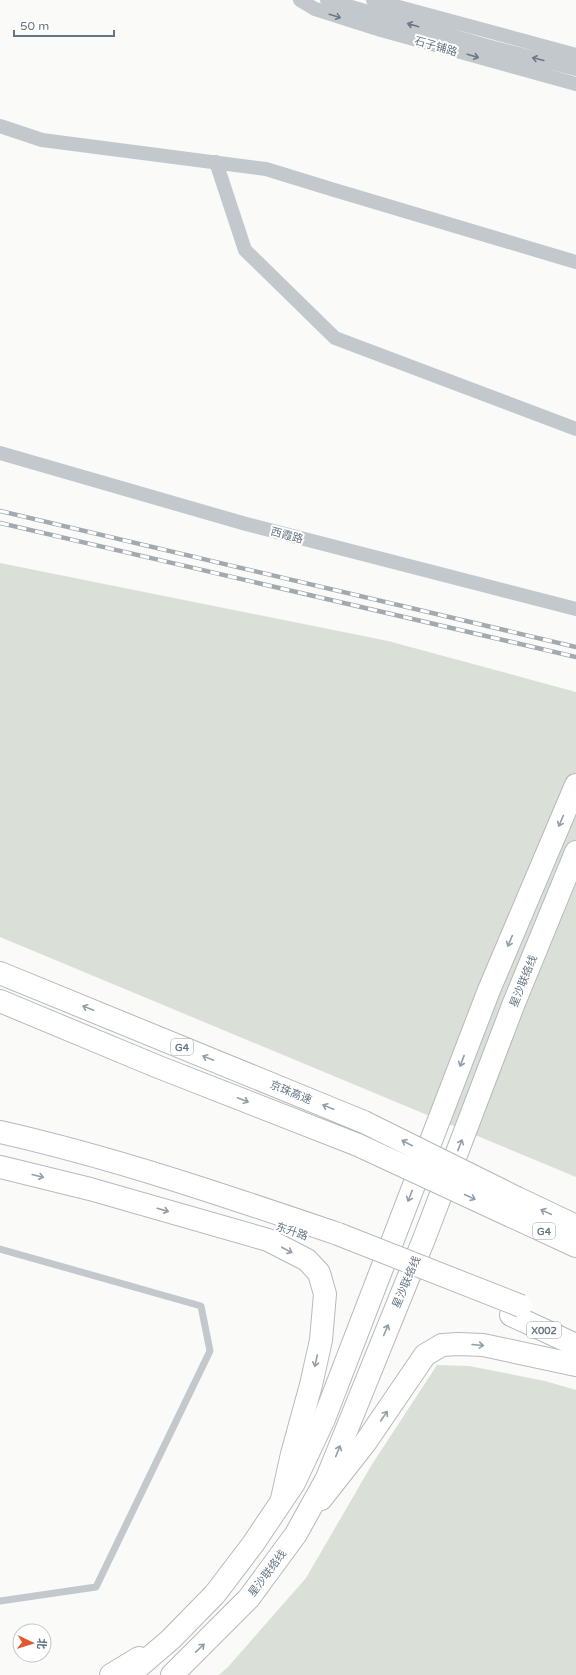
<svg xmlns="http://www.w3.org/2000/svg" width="576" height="1675" viewBox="0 0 576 1675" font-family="'Varela Round','Noto Sans SC',sans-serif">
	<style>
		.green { fill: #dadfd7 }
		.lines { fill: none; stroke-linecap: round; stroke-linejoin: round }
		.primary-casing { stroke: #b5babe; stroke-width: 24 }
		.highway-casing { stroke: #b4b9bd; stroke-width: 24 }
		.lane { stroke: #c3c8cc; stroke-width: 7 }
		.street { stroke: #c3c8cc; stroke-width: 14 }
		.primary { stroke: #fff; stroke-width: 22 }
		.highway { stroke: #fff; stroke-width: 22 }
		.rail-casing { stroke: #a2aab0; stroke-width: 4.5 }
		.rail { stroke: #fff; stroke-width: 3; stroke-dasharray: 9; stroke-linecap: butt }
		.primary-bridge-casing { stroke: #b5babe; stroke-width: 24; stroke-linecap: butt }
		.highway-bridge-casing { stroke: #b4b9bd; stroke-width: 24; stroke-linecap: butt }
		.primary-bridge { stroke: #fff; stroke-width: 22 }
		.highway-bridge { stroke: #fff; stroke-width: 22 }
		.oneway { stroke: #6a7a87 }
		.oneway2 { stroke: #939fa8 }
		.labels { text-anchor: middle; stroke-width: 4; stroke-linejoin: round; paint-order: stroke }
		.shield { fill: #fff; stroke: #939fa8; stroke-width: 1 }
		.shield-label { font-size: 10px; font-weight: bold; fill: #657683 }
		.street-label { font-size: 11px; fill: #657683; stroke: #fff }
	</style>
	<rect width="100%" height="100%" fill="#fafaf8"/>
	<!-- green -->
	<path class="green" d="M0,563L388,641L576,692V1177L0,937Z
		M437,1365L469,1366L545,1381L576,1390V1675H219L228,1667L306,1578L371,1466Z"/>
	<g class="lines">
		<defs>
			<path id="primary" d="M0,1132C115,1158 226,1196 338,1234
				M0,1167L90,1189L268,1240L307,1260L319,1273L325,1294L321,1340L311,1385L292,1454L282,1499
				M511,1315L576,1345
				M321,1499L365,1443L425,1355L442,1345L458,1344L483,1345L576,1365"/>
			<path id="highway" d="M0,973L364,1122
				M0,1001L156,1066L358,1145
				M517,1198L576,1226
				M511,1216L576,1246
				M111,1675L139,1658
				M129,1675L171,1639L215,1594L253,1544L294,1483L324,1419L489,990L576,785
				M172,1675L249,1598L296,1534L327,1478L424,1239L514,1003L576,852"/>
		</defs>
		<!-- primary casing -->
		<use href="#primary" class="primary-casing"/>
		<!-- highway casing -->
		<use href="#highway" class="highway-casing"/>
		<!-- lane -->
		<path class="lane" d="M0,1249L201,1306L210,1351L96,1587L0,1601"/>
		<!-- street -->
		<path class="street" d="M300,0L315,9L381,30L576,84
			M327,0L487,46L576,69
			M373,0L576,55
			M0,126L42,140L266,169L331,189L576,262
			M216,162L245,250L335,338L576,429
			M0,453L246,524L576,609"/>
		<!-- primary -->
		<use href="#primary" class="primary"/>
		<!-- highway -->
		<use href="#highway" class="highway"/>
		<defs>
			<path id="rail" d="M0,511L576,647
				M0,523L576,657"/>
		</defs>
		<!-- rail casing -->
		<use href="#rail" class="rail-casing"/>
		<!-- rail -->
		<use href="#rail" class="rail"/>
		<defs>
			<path id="primary-bridge" d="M338,1234L521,1306"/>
			<path id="highway-bridge" d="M364,1122L517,1198
				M358,1145L511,1216"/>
		</defs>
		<!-- primary-bridge casing -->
		<use href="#primary-bridge" class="primary-bridge-casing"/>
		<!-- highway-bridge casing -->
		<use href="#highway-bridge" class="highway-bridge-casing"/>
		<!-- primary-bridge -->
		<use href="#primary-bridge" class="primary-bridge"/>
		<!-- highway-bridge -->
		<use href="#highway-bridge" class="highway-bridge"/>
	</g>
	<!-- one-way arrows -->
	<defs><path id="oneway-shaft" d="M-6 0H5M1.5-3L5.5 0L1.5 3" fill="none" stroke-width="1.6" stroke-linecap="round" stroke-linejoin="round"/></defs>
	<g class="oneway">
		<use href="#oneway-shaft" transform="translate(335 16) rotate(18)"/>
		<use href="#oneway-shaft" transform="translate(413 25) rotate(-164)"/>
		<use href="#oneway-shaft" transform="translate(473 56) rotate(16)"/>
		<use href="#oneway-shaft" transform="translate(538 59) rotate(-166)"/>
	</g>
	<g class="oneway2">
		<use href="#oneway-shaft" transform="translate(561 821) rotate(113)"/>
		<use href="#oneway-shaft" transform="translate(510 941) rotate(113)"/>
		<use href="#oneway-shaft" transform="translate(88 1008) rotate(-158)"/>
		<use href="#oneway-shaft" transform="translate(208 1058) rotate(-158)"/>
		<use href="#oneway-shaft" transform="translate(462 1061) rotate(111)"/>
		<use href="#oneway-shaft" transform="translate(243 1100) rotate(21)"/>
		<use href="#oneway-shaft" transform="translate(328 1107) rotate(-158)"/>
		<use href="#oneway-shaft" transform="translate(407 1143) rotate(-153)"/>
		<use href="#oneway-shaft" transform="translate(460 1145) rotate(-69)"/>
		<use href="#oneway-shaft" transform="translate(38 1176) rotate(14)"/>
		<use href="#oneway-shaft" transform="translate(410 1196) rotate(111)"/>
		<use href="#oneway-shaft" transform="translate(470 1197) rotate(25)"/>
		<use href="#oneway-shaft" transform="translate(163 1210) rotate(16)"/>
		<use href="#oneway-shaft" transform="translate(546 1212) rotate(-155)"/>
		<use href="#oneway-shaft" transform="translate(287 1250) rotate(28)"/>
		<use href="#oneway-shaft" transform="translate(386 1330) rotate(-67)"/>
		<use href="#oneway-shaft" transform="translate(478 1345) rotate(5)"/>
		<use href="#oneway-shaft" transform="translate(316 1361) rotate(102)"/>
		<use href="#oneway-shaft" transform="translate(384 1416) rotate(-56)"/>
		<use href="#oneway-shaft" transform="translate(338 1451) rotate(-68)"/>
		<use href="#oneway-shaft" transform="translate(200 1648) rotate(-44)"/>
	</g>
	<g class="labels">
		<!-- shield labels -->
		<g class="shield">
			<rect x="171" y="1039" width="22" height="16" rx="3"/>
			<rect x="533" y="1223" width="22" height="16" rx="3"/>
			<rect x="527" y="1322" width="34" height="16" rx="3"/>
		</g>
		<g class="shield-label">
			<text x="182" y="1051">G4</text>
			<text x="544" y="1235">G4</text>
			<text x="544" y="1334">X002</text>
		</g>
		<!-- street labels -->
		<g class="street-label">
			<text transform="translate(436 46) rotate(16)" y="4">石子铺路</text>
			<text transform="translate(287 535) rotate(15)" y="4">西霞路</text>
			<text transform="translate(523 981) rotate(-68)" y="4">星沙联络线</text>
			<text transform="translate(291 1092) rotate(22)" y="4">京珠高速</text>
			<text transform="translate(292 1231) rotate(19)" y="4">东升路</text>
			<text transform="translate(406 1282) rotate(-67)" y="4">星沙联络线</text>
			<text transform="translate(267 1573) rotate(-53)" y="4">星沙联络线</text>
		</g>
	</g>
	<!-- north arrow -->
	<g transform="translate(32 1643) rotate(94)"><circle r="19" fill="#ffffff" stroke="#c1c8cd"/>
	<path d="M0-3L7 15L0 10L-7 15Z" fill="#e4572e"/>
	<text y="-6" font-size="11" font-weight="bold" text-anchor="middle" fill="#657683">北</text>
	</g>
	<!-- scale -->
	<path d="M14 30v6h100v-6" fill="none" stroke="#657683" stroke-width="2"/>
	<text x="20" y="30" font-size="12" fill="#657683" stroke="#ffffff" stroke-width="3" paint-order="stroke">50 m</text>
</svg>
